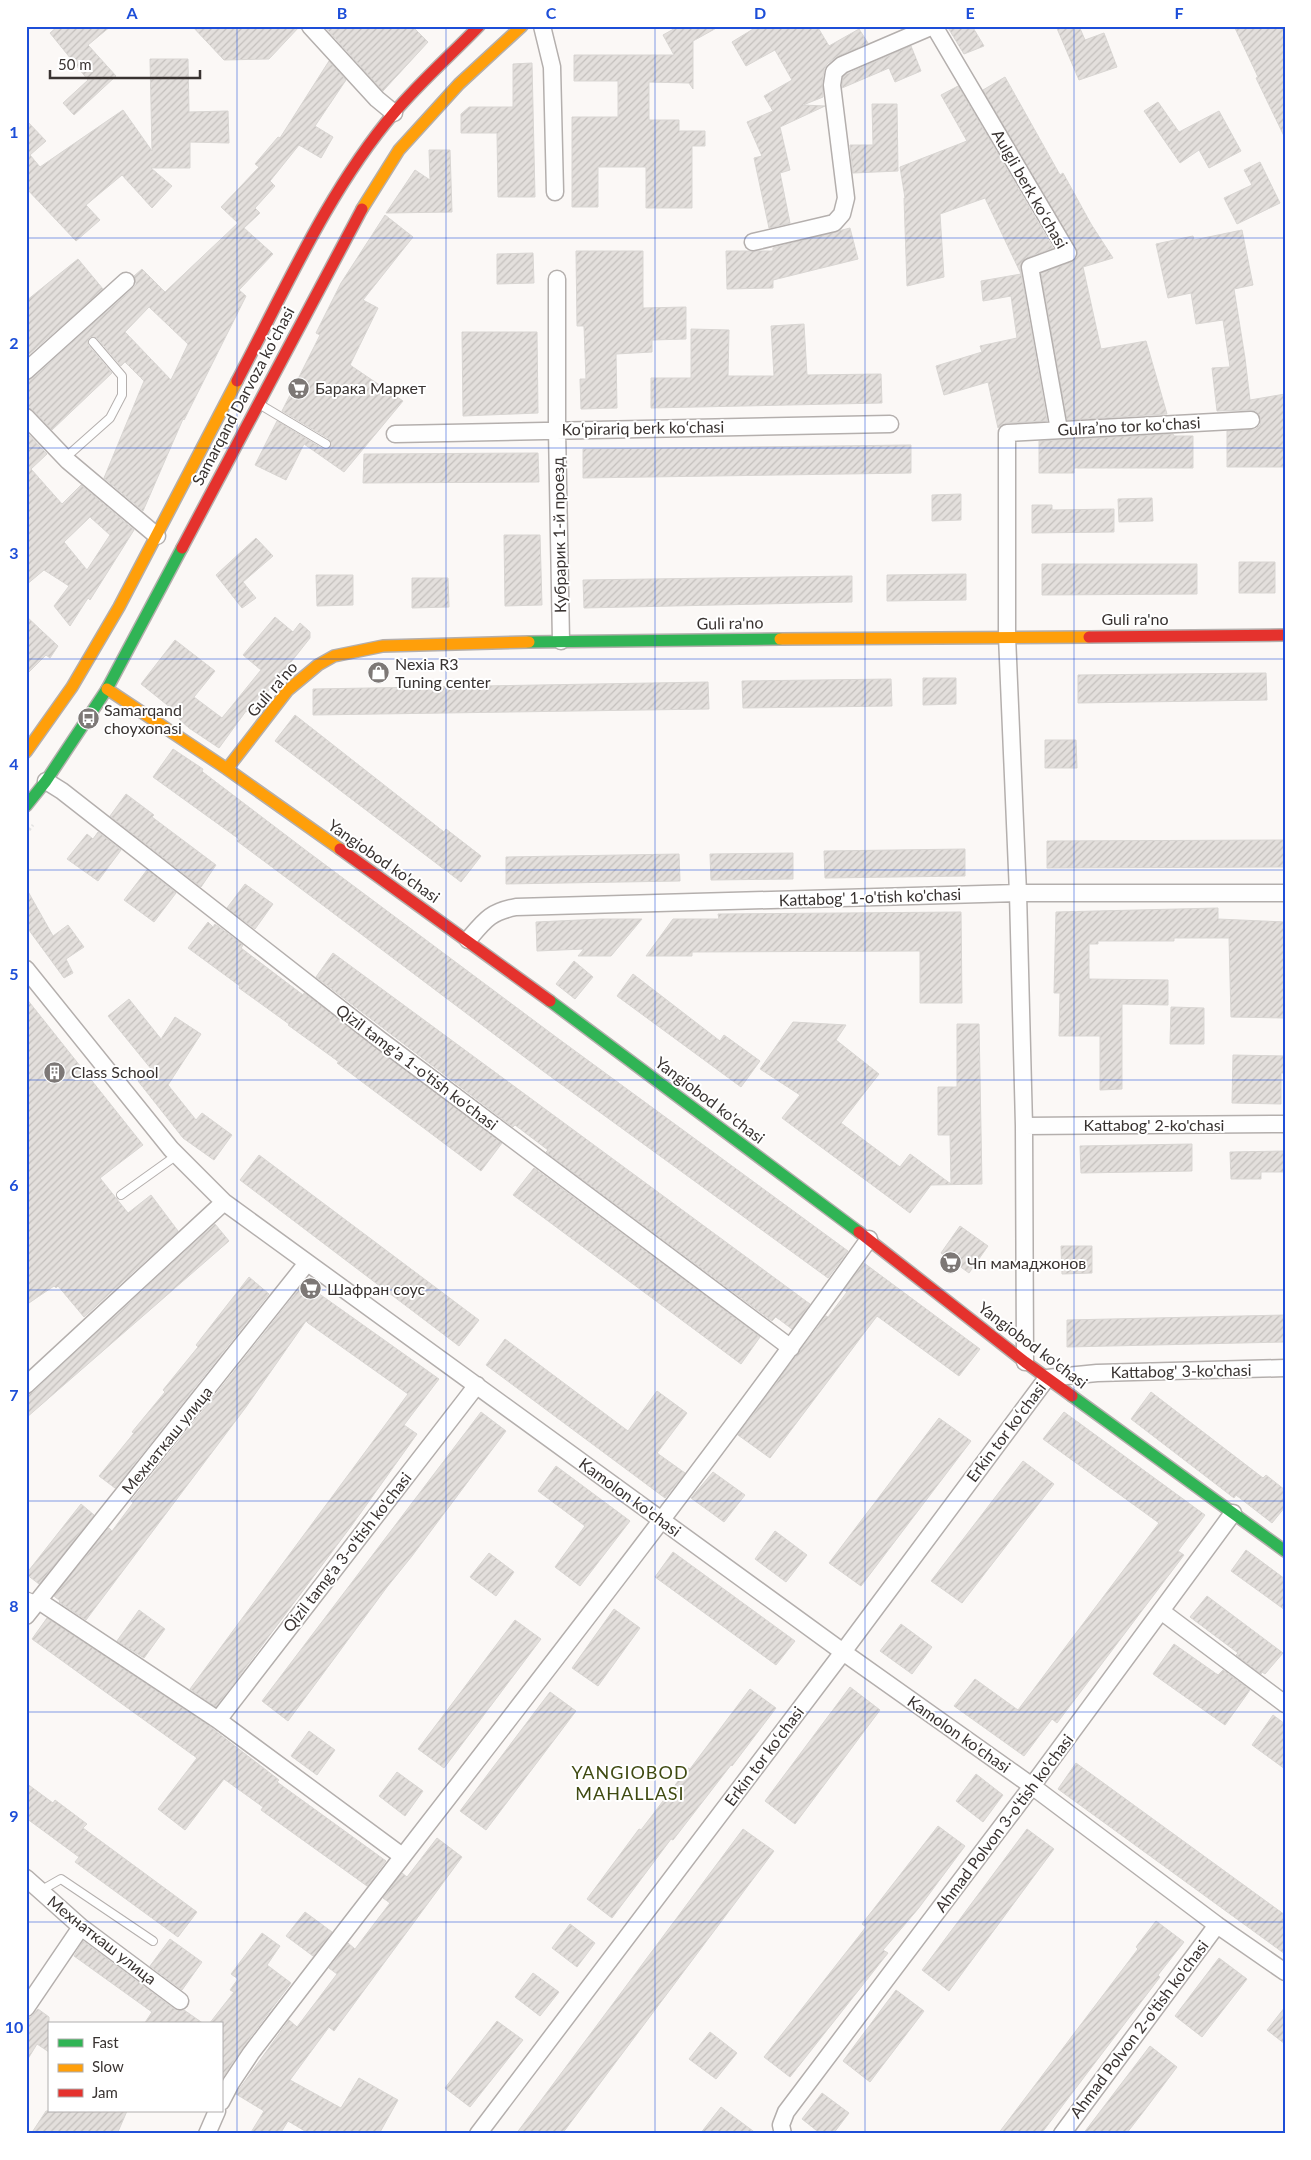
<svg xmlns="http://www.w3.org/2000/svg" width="1311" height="2160" viewBox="0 0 1311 2160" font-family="Lato,sans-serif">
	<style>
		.building { fill: url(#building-hatch); stroke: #d9d6d3; fill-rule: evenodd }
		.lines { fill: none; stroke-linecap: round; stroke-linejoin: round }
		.lane-casing { stroke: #b4afad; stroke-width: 10 }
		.street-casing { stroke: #b4afad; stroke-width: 19 }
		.fast-casing { stroke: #b4afad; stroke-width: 14 }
		.slow-casing { stroke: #b4afad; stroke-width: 14 }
		.jam-casing { stroke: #b4afad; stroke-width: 14 }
		.path { stroke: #e4e3e2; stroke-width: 3; stroke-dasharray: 2.5 2.5; stroke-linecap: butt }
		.lane { stroke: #fefefe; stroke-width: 8 }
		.street { stroke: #fefefe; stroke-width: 16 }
		.fast { stroke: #30b455; stroke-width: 11 }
		.slow { stroke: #ff9f0a; stroke-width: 11 }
		.jam { stroke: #e5322d; stroke-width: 11 }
		.grid { fill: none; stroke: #1d4ed8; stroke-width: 1; stroke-opacity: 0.55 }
		.labels { text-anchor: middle; stroke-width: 4; stroke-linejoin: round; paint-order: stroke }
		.street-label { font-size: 16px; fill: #393331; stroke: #fff }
		.poi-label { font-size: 16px; fill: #393331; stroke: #fff; text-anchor: start }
		.neighbourhood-label { font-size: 18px; letter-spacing: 1px; fill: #3f4a11; stroke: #fff }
		.neatline { fill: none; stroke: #1d4ed8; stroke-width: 2 }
		.grid-label { font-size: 16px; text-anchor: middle; font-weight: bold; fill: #1d4ed8 }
	</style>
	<defs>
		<pattern id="building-hatch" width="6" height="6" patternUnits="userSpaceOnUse" patternTransform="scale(1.25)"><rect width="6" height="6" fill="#e3dfdc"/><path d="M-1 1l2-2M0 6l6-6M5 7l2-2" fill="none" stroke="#c4c0bd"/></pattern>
	</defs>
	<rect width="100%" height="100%" fill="#fbf8f6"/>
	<!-- building -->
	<path class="building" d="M58,26H111L88,45L116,76L74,115L63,103L88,80L50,33Z
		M192,26H300L269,59L224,60Z
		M324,26H412L428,42L383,91Z
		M679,26H720L693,41V89L689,83L649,82V120H679V131H705V146H692V208H646V167H598V207H572V117H618V81H574V55H674L663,35Z
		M758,26H817L829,46L859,29L868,43L838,56L827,64L824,70L822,83L823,97L803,105L825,106L780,127L790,170L780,173L790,223L769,228L754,158L762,156L747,122L773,111L764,96L792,80L775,50L746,66L732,42Z
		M947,26H972L984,46L964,54Z
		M1056,26H1079L1085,40L1104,33L1117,67L1079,80Z
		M1234,26H1285V138L1256,78L1258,77Z
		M911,46L921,71L895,82L889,68L842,88L843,77L847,74Z
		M150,59H188L189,112L228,111L229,143L190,142V168H151L172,186L152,208L122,175L86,205L100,220L76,241L26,188V120L46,141L30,155L40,167L123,110L152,151Z
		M329,61L346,80L315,126L333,137L321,158L299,145L270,181L275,186L255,208L260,213L244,228L273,254L239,290L246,296L184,420L183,419L143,511L104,478L144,381L125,362L121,366L97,338L90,337L88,341V345L112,373L52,430L33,410L26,407V381L33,378L133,288L136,284L134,276L142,269L165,292L238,223L221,207L259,167L255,164L278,137L280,138ZM149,307L188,344L171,380L125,332Z
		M532,63L535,197H498L497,133H461V114L469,107H513V64Z
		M1005,77L1060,175L1063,173L1091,224L1113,258L1083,267L1101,349L1146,341L1167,414L1067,420L1041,273L1072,262L1076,258L1078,253L983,90Z
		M958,86L1053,248L1026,258L1021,264L1020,268L1047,421L1006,423L998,428L988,382L944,395L936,366L982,352L980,346L1017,338L1011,296L983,301L981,281L1021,274L985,198L940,214L944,277L907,286L904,198H905L900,167L967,141L941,95Z
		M1158,102L1179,132L1219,111L1241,151L1209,168L1199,150L1180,163L1144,111Z
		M872,104H897L898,171L853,173L850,145H873Z
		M429,150H450L452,212L386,213L415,170L430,180Z
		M1260,162L1280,203L1237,224L1224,198L1252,185L1244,170Z
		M385,215L413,237L363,300L378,308L350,365L403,401L344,472L304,444L286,480L255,465L277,421L323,449H328L331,446L329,439L282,411L320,335L316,333L341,283Z
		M850,228L858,259L773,280V288L727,289L726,251H773V248Z
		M1242,230L1253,285L1234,289L1245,358L1250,400L1285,394V467H1227V431L1256,429L1260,425L1261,419L1256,411L1251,410L1217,411L1212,368L1230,367L1223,320L1196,324L1191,293L1168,298L1156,244L1193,236L1194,240Z
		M576,251H643V308L686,307V339L652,340V352L616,354L617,408L581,409L580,379H586L584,326H577Z
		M533,253L534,283L497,284V254Z
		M78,259L103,289L26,357V301Z
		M804,324L807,375L881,374L882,403L651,408V378H691V329L729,330L728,376H774L771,326Z
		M462,332H537L538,413L463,416Z
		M26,432L47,454L31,469L62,504L81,485L134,530L90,600L88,598L70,626L54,606L69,586L44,570L26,585ZM90,517L110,535L87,570L64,542Z
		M1173,434L1174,436H1193V468H1074V473H1039V441Z
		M911,445V473L583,478V449Z
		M538,453L539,482L363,483L364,454Z
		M961,494V520L932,521V495Z
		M1152,498L1153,521L1119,522L1118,499Z
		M1032,505H1052V510L1114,509V532L1032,533Z
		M504,535H540L542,605L505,606Z
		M256,538L273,556L243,582L256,598L242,608L216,575Z
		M1239,562H1275V593H1239Z
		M1042,564H1197V594L1042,595Z
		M966,574V600L887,601V575Z
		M316,575H353V605L317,606Z
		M852,576V602L584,608L583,580Z
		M412,578H448L449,607L412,608Z
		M26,616L58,646L50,658L46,655L26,675Z
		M275,617L293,632L300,623L310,632V638L250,714L246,711L219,748L189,728L179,719L181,716L141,684L175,640L215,671L194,697L222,718L261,670L243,655Z
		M1266,673L1267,700L1078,703V675Z
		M923,678H956V704L923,705Z
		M891,679L892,706L743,708L742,681Z
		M708,682L709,709L313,715V689Z
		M295,715L444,832L446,829L481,856L461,882L275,741Z
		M1045,740H1076L1077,768H1045Z
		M173,749L203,769L202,771L204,773L308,852L556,1037L848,1251L828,1278L543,1071L288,879L237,841L239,839L153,777Z
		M126,794L154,815L152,817L216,865L201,887L110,816Z
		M98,832L121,850L98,881L67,859L87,834L93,839Z
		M1285,840V867L1047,868V841Z
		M965,849V876L825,878L824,851Z
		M793,853V879L711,880L710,854Z
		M679,854L680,881L506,884V857Z
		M147,870L176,893L154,922L124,900Z
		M245,884L273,904L255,929L227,908Z
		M26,888L53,936L68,925L84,947L66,959L73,973L64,978L26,926Z
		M1218,908V919L1285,922V1018L1231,1017L1229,938H1174V941H1098V944H1089V979L1168,980V1005L1122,1004V1089L1100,1090V1036H1059L1060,993H1054L1056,912Z
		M961,912L962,1003H920V951L692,952V956H646L673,919H719L718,914Z
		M601,919H642L611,956H578L584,949L537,951L536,922Z
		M208,922L213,927L215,924L243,945L241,948L303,995L304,993L502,1143L481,1171L337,1063L339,1062L288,1025L289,1024L239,988L240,986L188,948Z
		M333,953L810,1304L792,1329L776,1317L772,1321L546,1152L548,1150L515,1125L513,1127L316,977Z
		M574,961L593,977L575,999L556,984Z
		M633,974L720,1041L724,1035L760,1061L741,1087L617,996Z
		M26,998L143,1145L100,1178L128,1213L151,1195L178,1231L84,1317L58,1286L56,1288L54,1286L26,1305Z
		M129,999L161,1039L175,1017L201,1034L168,1085L196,1120L202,1113L232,1135L214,1160L183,1138L138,1081L152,1070L108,1016Z
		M1171,1007L1204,1008V1044H1170Z
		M793,1022L846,1025L836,1040L879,1074L841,1123L900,1167L910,1154L951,1184L950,1135H938V1087H957V1024H979L982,1184L931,1185L910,1213L782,1118L800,1095L760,1069Z
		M1233,1055L1285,1056V1073H1281V1104L1232,1103Z
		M1192,1144V1171L1081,1173L1080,1146Z
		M1285,1151V1172H1261V1179H1231L1230,1152Z
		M259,1155L479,1320L459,1346L240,1180Z
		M534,1168L760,1337L741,1364L513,1195Z
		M215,1224L229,1241L26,1418V1395L33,1392Z
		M960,1226L988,1246L969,1273L941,1253Z
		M1061,1246H1092V1273L1062,1274Z
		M864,1263L980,1349L959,1376L877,1316L770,1458L738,1435L826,1316L828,1317L847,1292L844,1290Z
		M249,1277L269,1294L115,1488L99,1476L134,1433L132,1432L165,1392L163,1390L198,1347L196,1345Z
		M304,1283L439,1379L404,1425L417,1434L352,1525L216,1707L190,1689L408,1394L308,1323L306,1321L246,1407L86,1620L59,1602L60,1601L54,1596L109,1528L112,1531L133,1503L131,1501Z
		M1285,1315V1342L1067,1347V1320Z
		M505,1339L628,1431L657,1391L687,1413L657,1453L685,1473L665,1498L486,1365Z
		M1151,1392L1263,1478L1266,1475L1285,1490V1507L1272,1523L1236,1495L1234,1498L1131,1419Z
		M481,1412L506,1431L412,1556L387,1587L288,1721L262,1701Z
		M1064,1412L1205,1515L1178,1551L1184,1555L1057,1723L1052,1719L1024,1756L954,1706L975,1679L1018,1710L1159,1523L1043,1439Z
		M939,1418L971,1441L861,1586L829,1563Z
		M1023,1461L1054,1484L962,1603L931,1581Z
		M556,1466L630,1521L580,1586L555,1567L585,1526L538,1491Z
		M713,1472L745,1495L724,1522L691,1498Z
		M81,1504L94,1515L39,1584L26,1574Z
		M775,1531L807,1555L786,1582L755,1559Z
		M1246,1550L1285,1579V1610L1231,1571Z
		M673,1552L795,1641L776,1665L655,1577Z
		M489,1553L514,1572L496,1596L470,1577Z
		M1207,1596L1283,1653L1265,1674L1262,1672L1261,1674L1236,1655L1238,1653L1190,1617Z
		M614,1609L640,1628L598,1686L572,1668Z
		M139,1610L165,1629L144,1658L117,1641Z
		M47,1618L205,1723L279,1780L277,1782L386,1861L367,1886L261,1810L263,1807L224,1779L185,1830L158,1809L197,1758L32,1639Z
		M515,1620L541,1639L444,1768L418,1749Z
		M901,1624L932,1647L912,1674L880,1651Z
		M1174,1644L1218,1675L1223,1670L1250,1690L1225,1725L1153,1674Z
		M850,1687L880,1710L795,1824L765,1801Z
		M750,1689L776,1708L732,1766L731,1765L673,1840L671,1839L612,1918L587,1899L639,1829L641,1830L688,1768L690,1769Z
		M550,1692L576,1711L486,1830L460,1811Z
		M1273,1715L1285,1724V1769L1252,1745Z
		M309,1731L335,1750L317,1775L291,1756Z
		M1076,1763L1285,1915V1954L1058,1789Z
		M397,1772L423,1791L405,1816L379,1796Z
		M976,1774L1003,1795L983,1822L956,1801Z
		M26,1783L53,1803L55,1800L87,1824L83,1828L197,1912L178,1937L75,1862L79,1857L26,1818Z
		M938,1826L965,1846L918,1909L883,1950L888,1953L790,2077L764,2057L866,1927L862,1924Z
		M743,1829L774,1851L562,2134H516Z
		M1027,1829L1054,1849L949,1991L922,1970Z
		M437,1838L462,1857L334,2031L329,2027L290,2080L341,2108L359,2078L398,2100L379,2134H310L288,2121L280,2134H250L264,2111L236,2094L240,2088L289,2020L297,2027L337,1974L329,1968L348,1943L355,1949L390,1903L383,1898L402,1873L407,1877Z
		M305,1912L332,1932L313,1956L286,1936Z
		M1156,1921L1184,1942L1158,1975L1160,1977L1041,2134H998L1138,1949L1136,1947Z
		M570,1924L595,1943L577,1967L552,1948Z
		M262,1933L280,1946L267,1965L291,1983L243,2047L221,2080V2024H209L234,1992L230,1990L238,1979L231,1974Z
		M170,1939L202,1962L182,1990L150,1966Z
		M83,1941L174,2009L184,2010L204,2024H144L152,2012L74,1956Z
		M1219,1958L1247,1979L1202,2037L1175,2016Z
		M533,1973L559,1992L540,2016L515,1997Z
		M896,1990L924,2011L870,2082L843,2061Z
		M1285,2007V2044L1267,2030Z
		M38,2009L49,2017V2052L37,2044L26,2062V2018L31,2017Z
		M497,2021L523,2040L470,2107L445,2088Z
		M710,2032L737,2053L716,2079L689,2059Z
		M1150,2046L1177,2067L1144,2111L1126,2134H1083Z
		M822,2093L849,2113L833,2134H821L802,2119Z
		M721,2107L757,2134H700Z
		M46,2111H127L117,2134H31Z"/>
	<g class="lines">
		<defs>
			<path id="lane" d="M259,404L326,444
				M65,458L110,418L122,395V376L93,342
				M121,1195L177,1155
				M26,1596L39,1601
				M40,1891L61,1879L153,1941"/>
			<path id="street" d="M310,26L377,99L394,113
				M542,26L552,67L555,192
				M934,26L1068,253L1030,267L1059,430
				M753,242L834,223L842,214L846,198L832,85L834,72L842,65L933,26
				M557,279V430L561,641
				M26,371L126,281
				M26,417L68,461L157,536
				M395,434L890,424
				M46,781L62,791L379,1039L791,1348
				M468,940C485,920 490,912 516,907L1018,893H1285
				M26,969L171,1149L224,1202L843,1652L1032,1786L1217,1925L1285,1972
				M1024,1126L1285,1124
				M1025,1362L1024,1126L1018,893L1007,636V433L1251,420
				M26,1385L224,1202
				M39,1601L218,1720L402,1856
				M1161,1611L1285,1704
				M26,1616L307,1263
				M218,1720L477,1385
				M26,1878L81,1927L180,2001
				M26,2008L81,1927
				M221,2102L231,2083L251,2053C458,1783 671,1516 869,1239
				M207,2134L217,2111
				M478,2134L843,1652L1047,1378L1097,1373L1285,1368
				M783,2134L781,2125L786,2112L1032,1786L1233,1513
				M1062,2134L1217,1925"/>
			<path id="fast" d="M529,642L780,639
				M26,806L46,781L107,689L182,548
				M550,1001L859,1232
				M1072,1396L1285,1551"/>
			<path id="slow" d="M362,209L399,150L459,84L522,26
				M780,639L1089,637
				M107,689L227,769L340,849
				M26,752L72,687L119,607L237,381
				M227,769L288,690L318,665L334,656L383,646L529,642"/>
			<path id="jam" d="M237,381C284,292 329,189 394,113C420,82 451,55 479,26
				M182,548L362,209
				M1089,637L1285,635
				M340,849L550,1001
				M859,1232L1025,1362L1072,1396"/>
		</defs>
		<!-- lane casing -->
		<use href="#lane" class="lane-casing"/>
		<!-- street casing -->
		<use href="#street" class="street-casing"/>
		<!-- fast casing -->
		<use href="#fast" class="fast-casing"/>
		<!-- slow casing -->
		<use href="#slow" class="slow-casing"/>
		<!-- jam casing -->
		<use href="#jam" class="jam-casing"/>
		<!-- path -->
		<path class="path" d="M26,834L33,825"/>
		<!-- lane -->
		<use href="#lane" class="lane"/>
		<!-- street -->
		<use href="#street" class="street"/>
		<!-- fast -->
		<use href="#fast" class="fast"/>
		<!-- slow -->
		<use href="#slow" class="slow"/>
		<!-- jam -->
		<use href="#jam" class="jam"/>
	</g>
	<!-- grid -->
	<path class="grid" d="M237,26V2134M446,26V2134M655,26V2134M865,26V2134M1074,26V2134M26,238H1285M26,448H1285M26,659H1285M26,870H1285M26,1080H1285M26,1290H1285M26,1501H1285M26,1712H1285M26,1922H1285"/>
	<!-- icons -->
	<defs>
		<symbol id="supermarket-disc" viewBox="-11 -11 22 22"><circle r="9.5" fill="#7d7876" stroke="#fff"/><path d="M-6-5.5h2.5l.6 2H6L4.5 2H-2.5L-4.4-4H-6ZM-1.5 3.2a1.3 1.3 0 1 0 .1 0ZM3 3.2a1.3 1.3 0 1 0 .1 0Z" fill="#fff"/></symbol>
		<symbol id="shop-disc" viewBox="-11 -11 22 22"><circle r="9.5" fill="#7d7876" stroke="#fff"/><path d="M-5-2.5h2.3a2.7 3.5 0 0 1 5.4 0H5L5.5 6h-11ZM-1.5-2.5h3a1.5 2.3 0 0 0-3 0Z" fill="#fff"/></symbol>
		<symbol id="bus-disc" viewBox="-11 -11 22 22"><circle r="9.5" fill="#7d7876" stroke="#fff"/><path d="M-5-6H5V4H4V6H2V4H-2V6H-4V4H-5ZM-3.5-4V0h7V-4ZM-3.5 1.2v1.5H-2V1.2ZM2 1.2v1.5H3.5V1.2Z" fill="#fff"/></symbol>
		<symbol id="building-disc" viewBox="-11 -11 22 22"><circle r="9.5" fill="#7d7876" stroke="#fff"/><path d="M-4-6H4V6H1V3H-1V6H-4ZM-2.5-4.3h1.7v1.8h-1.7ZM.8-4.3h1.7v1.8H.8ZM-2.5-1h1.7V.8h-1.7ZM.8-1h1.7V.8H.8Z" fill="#fff"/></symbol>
	</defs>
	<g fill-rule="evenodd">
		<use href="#supermarket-disc" x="286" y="376" width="25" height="25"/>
		<use href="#shop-disc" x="366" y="660" width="25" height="25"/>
		<use href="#bus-disc" x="76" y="706" width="25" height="25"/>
		<use href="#building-disc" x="42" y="1060" width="25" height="25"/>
		<use href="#supermarket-disc" x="938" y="1250" width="25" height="25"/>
		<use href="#supermarket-disc" x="298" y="1276" width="25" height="25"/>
	</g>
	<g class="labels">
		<!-- street labels -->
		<g class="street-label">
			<text transform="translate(1030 189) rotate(60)" y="6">Aulgli berk koʻchasi</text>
			<text transform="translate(243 396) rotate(-62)" y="6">Samarqand Darvoza koʻchasi</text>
			<text transform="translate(1129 426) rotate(-3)" y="6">Gulraʼno tor koʻchasi</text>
			<text transform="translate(643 428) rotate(-1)" y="6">Koʻpirariq berk koʻchasi</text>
			<text transform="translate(559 535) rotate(-91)" y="6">Кубрарик 1-й проезд</text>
			<text x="1135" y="625">Guli ra'no</text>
			<text transform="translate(730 623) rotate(-1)" y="6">Guli ra'no</text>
			<text transform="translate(272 689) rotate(-49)" y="6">Guli ra'no</text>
			<text transform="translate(384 861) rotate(35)" y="6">Yangiobod ko'chasi</text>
			<text transform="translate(870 897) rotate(-2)" y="6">Kattabog' 1-o'tish ko'chasi</text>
			<text transform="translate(417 1067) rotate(37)" y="6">Qizil tamg'a 1-o'tish ko'chasi</text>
			<text transform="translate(710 1100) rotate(37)" y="6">Yangiobod ko'chasi</text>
			<text x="1154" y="1131">Kattabog' 2-ko'chasi</text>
			<text transform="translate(1033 1345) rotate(37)" y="6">Yangiobod ko'chasi</text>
			<text transform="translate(1181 1371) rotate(-1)" y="6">Kattabog' 3-ko'chasi</text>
			<text transform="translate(1006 1432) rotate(-53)" y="6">Erkin tor koʻchasi</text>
			<text transform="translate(167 1440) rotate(-51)" y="6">Мехнаткаш улица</text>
			<text transform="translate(630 1497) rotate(36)" y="6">Kamolon ko'chasi</text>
			<text transform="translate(347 1552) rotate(-52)" y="6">Qizil tamg'a 3-o'tish ko'chasi</text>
			<text transform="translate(959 1734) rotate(35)" y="6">Kamolon ko'chasi</text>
			<text transform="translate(764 1756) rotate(-53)" y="6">Erkin tor koʻchasi</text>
			<text transform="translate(1004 1823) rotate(-53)" y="6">Ahmad Polvon 3-o'tish ko'chasi</text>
			<text transform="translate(102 1940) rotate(38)" y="6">Мехнаткаш улица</text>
			<text transform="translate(1139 2029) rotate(-53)" y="6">Ahmad Polvon 2-o'tish ko'chasi</text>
		</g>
		<!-- poi labels -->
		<g class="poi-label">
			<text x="315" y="394">Барака Маркет</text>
			<text x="395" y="670">Nexia R3<tspan x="395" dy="18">Tuning center</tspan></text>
			<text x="104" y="716">Samarqand<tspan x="104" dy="18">choyxonasi</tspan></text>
			<text x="71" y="1078">Class School</text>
			<text x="967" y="1269">Чп мамаджонов</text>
			<text x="327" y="1295">Шафран соус</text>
		</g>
		<!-- neighbourhood labels -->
		<g class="neighbourhood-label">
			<text x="630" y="1779">YANGIOBOD<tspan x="630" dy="21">MAHALLASI</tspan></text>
		</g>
	</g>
	<!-- border -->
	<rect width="1311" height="2160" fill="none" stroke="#ffffff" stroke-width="55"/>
	<!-- legend -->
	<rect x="48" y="2022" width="175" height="90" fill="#ffffff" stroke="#b0adad"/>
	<rect x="58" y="2039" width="25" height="8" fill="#30b455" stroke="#b0adad"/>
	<text x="92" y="2048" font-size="15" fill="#393331">Fast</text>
	<rect x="58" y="2064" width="25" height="8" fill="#ff9f0a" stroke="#b0adad"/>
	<text x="92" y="2072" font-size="15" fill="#393331">Slow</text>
	<rect x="58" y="2089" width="25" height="8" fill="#e5322d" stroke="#b0adad"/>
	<text x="92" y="2098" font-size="15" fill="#393331">Jam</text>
	<!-- scale -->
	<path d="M50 70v8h150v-8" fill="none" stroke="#393331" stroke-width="2.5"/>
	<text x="58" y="70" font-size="15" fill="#393331" stroke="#ffffff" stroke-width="4" paint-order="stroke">50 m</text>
	<rect x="28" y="28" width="1256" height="2104" class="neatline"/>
	<g class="grid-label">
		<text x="132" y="19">A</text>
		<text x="342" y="19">B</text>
		<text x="551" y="19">C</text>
		<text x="760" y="19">D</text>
		<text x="970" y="19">E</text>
		<text x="1179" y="19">F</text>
		<text x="14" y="138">1</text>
		<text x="14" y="349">2</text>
		<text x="14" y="559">3</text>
		<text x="14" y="770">4</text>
		<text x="14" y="980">5</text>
		<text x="14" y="1191">6</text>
		<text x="14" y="1401">7</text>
		<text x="14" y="1612">8</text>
		<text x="14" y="1822">9</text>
		<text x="14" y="2033">10</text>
	</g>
</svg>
